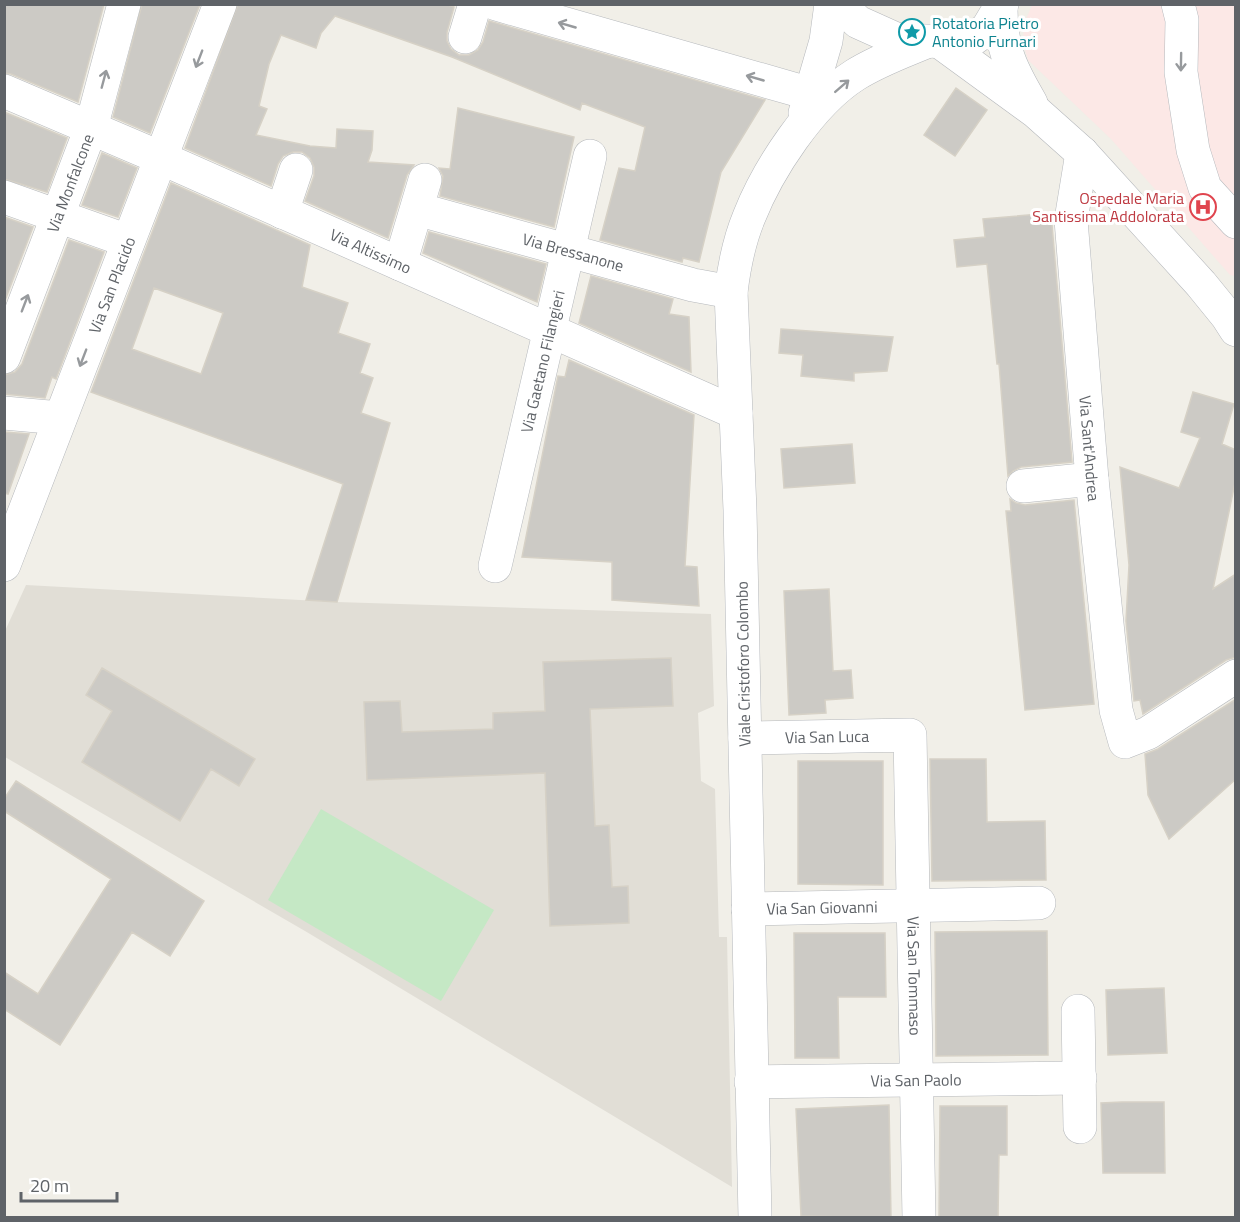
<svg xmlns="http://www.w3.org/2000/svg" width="1240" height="1222" viewBox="0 0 1240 1222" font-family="'Titillium Web',sans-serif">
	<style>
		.education { fill: #e1ded6 }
		.medical { fill: #fce8e6 }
		.green { fill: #c5e8c5 }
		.building { fill: #cccac5; stroke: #d6d1c6; stroke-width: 1.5; fill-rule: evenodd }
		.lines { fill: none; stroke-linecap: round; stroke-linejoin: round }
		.minor-casing { stroke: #b5b8bc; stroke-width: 34 }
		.minor { stroke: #fff; stroke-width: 33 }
		.oneway { stroke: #979a9d }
		.labels { text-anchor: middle; stroke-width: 6; stroke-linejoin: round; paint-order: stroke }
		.culture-label { font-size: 16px; fill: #0d838f; stroke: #fff; text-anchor: start }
		.street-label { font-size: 16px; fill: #5f6368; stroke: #fff }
		.health-label { font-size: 16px; fill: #be3a42; stroke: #fff; text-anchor: end }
	</style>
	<rect width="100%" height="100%" fill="#f1efe8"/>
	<!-- education -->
	<path class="education" d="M26,585L337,602L711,614L714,706L698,713L699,734L701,781L715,789L719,937H727L732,1187L305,931L5,757V631Z"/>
	<!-- medical -->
	<path class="medical" d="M1032,5H1235V276L1230,275L1111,139L1028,60L1023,43L1024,24Z"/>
	<!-- green -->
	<path class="green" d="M321,809L494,910L441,1001L268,900Z"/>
	<!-- building -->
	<path class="building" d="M4,4H104L78,102L11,74L4,73Z
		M142,4H200L150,133L113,117Z
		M238,4H445L454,7L447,32V41L451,49L459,55H469L478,50L483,42L489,21L765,100L721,172L699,262L683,258L682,262L600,240L619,168L635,171L645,127L582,103L580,110L452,57L335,16L321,33L316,48L281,35L269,64L259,106L267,109L256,135L310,146L336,148L337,129L373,131L372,150L368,162L414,165L407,175L388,238L305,201L314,176V167L310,158L302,152H293L283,156L278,164L271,186L185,148Z
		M956,88L987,110L955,156L924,135Z
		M458,108L574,137L554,227L440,196L443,176L439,168L450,169Z
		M4,112L67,138L47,192L4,179Z
		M102,153L137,168L118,217L82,205Z
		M171,183L310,245L302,287L348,303L338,333L370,344L360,373L373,378L361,413L390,423L337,602L306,600L343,484L91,392ZM154,288L223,313L201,374L132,349Z
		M1051,213L1072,462L1021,467L1013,471L1008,476L999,364H997L987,264L957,267L954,240L985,237L983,219Z
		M4,217L33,227L4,303Z
		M429,232L546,264L537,302L423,253Z
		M69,240L104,252L56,379L52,377L45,398L4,394V375L15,372L22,364Z
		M591,276L673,299L669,314L689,317L691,372L579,323Z
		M781,329L893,337L887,371L854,373V381L801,376L803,355L779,353Z
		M569,360L694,415L685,566L697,567L699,606L612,600V562L522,557L558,376L565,377Z
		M1193,392L1234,404L1222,444L1236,450V478L1213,589L1236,574V657L1226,660L1143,714L1140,700L1134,701L1126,621L1129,565L1120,467L1179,488L1200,438L1181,432Z
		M4,432L29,434L8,494L4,493Z
		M852,444L855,483L784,488L781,449Z
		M1010,499L1016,503L1025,505L1074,500L1094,704L1025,710L1006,511H1011Z
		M829,589L833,671L851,670L853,698L825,700L826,713L789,715L784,591Z
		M671,658L673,706L590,709L595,826L609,825L612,887L628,886L629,923L550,926L545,773L367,780L364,702L400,701L402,732L493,729V713L545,711L543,662Z
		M102,668L255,759L239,786L211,769L180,821L82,762L112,711L86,695Z
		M1236,699V779L1169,839L1148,795L1145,754L1158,749Z
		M930,759H986L987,822L1045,821L1046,880L932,881Z
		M798,761H883V885L798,884Z
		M16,781L204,901L170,956L132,932L60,1045L4,1009V972L38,994L111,879L4,811V799Z
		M1047,931L1048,1055L936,1056L935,932Z
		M794,933H885L886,997H838L839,1058H795Z
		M1164,988L1167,1053L1108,1055L1106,990Z
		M1122,1102H1164L1165,1173H1103L1101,1103Z
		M889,1105L891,1218L801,1216L796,1109Z
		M940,1106H1007V1155H999L998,1218H939Z"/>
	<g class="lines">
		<defs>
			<g id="minor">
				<path d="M496,4L811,94"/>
				<path d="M839,4L858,22L898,40L954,42L970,41L987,29L1002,4"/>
				<path d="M1178,4L1182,20L1181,72L1193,150L1205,188L1236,222"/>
				<path d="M1001,9C1001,49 1011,69 1031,103"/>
				<path d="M465,37L475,4"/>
				<path d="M940,42L1036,112L1082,153L1201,284L1227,316L1236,330"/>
				<path id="s1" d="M4,91L161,158L736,413"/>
				<path d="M805,113L826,41L831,4"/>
				<path id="s2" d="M1082,153L1071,220L1092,479L1116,710L1125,742L1148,733L1236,676"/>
				<path d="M4,197L128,241"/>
				<path id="s3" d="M417,209L693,285L731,292"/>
				<path d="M282,212L296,170"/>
				<path d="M400,264L425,180"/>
				<path id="s4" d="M4,357L91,128L124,4"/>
				<path d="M4,413L60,418"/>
				<path d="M1023,486L1092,479"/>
				<path id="s5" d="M4,565L220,4"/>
				<path id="s6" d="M495,566L590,156"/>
				<path id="s7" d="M745,738L910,735L919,1218"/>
				<path id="s8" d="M748,909L1039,903"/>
				<path d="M1078,1011L1080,1127"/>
				<path id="s9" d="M751,1082L1080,1078"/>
				<path d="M755,1218L740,510L731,292C734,267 739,241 749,217C768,169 811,103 855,75C877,61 902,52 926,42"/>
			</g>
		</defs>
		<!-- minor casing -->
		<use href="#minor" class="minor-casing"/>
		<!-- minor -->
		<use href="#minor" class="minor"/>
	</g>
	<!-- one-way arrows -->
	<defs><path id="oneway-shaft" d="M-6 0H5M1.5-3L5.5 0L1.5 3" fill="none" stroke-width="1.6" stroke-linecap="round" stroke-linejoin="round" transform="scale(1.5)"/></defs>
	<g class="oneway">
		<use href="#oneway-shaft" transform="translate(567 25) rotate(-164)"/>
		<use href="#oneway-shaft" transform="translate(199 59) rotate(111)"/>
		<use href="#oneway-shaft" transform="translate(1181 62) rotate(91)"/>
		<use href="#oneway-shaft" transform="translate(755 78) rotate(-164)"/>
		<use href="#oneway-shaft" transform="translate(104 79) rotate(-75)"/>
		<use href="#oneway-shaft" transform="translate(842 86) rotate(-41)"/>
		<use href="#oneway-shaft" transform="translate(25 303) rotate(-69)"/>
		<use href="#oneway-shaft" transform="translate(83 358) rotate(111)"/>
	</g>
	<!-- icons -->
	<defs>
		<symbol id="sight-ring" viewBox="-11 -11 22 22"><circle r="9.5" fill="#fff" stroke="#0f9aa8" stroke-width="1.5"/><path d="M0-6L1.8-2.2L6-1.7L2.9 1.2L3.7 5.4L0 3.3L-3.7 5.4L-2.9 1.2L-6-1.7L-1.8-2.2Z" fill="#0f9aa8"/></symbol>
		<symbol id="hospital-ring" viewBox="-11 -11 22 22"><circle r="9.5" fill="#fff" stroke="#e0444e" stroke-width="1.5"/><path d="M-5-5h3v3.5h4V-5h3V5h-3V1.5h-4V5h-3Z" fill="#e0444e"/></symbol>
	</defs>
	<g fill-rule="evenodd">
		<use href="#sight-ring" x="897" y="17" width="30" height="30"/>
		<use href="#hospital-ring" x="1188" y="192" width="30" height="30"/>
	</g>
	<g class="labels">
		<!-- culture labels -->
		<g class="culture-label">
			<text x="932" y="29">Rotatoria Pietro<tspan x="932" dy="18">Antonio Furnari</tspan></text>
		</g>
		<!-- street labels -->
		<g class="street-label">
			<text dy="6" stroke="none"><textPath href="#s4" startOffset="186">Via Monfalcone</textPath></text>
			<text dy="6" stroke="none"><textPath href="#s1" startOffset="400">Via Altissimo</textPath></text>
			<text dy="6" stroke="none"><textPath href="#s3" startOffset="162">Via Bressanone</textPath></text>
			<text dy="6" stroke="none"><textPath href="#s5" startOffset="300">Via San Placido</textPath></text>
			<text dy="6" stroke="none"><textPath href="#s6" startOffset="210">Via Gaetano Filangieri</textPath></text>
			<text dy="6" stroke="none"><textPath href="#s2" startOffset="297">Via Sant'Andrea</textPath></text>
			<text transform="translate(743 664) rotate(-91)" y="6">Viale Cristoforo Colombo</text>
			<text dy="6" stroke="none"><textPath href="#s7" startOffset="82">Via San Luca</textPath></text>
			<text dy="6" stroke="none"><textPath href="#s8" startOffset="74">Via San Giovanni</textPath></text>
			<text dy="6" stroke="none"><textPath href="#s7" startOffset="406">Via San Tommaso</textPath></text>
			<text dy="6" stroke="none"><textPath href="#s9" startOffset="165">Via San Paolo</textPath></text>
		</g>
		<!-- health labels -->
		<g class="health-label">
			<text x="1184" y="204">Ospedale Maria<tspan x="1184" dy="18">Santissima Addolorata</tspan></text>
		</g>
	</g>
	<!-- border -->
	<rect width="1240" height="1222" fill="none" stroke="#5f6368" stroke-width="12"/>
	<!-- scale -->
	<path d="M21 1192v9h96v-9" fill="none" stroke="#5f6368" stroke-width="3"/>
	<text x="30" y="1192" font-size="18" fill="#5f6368" stroke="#ffffff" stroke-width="4.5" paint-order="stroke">20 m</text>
</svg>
